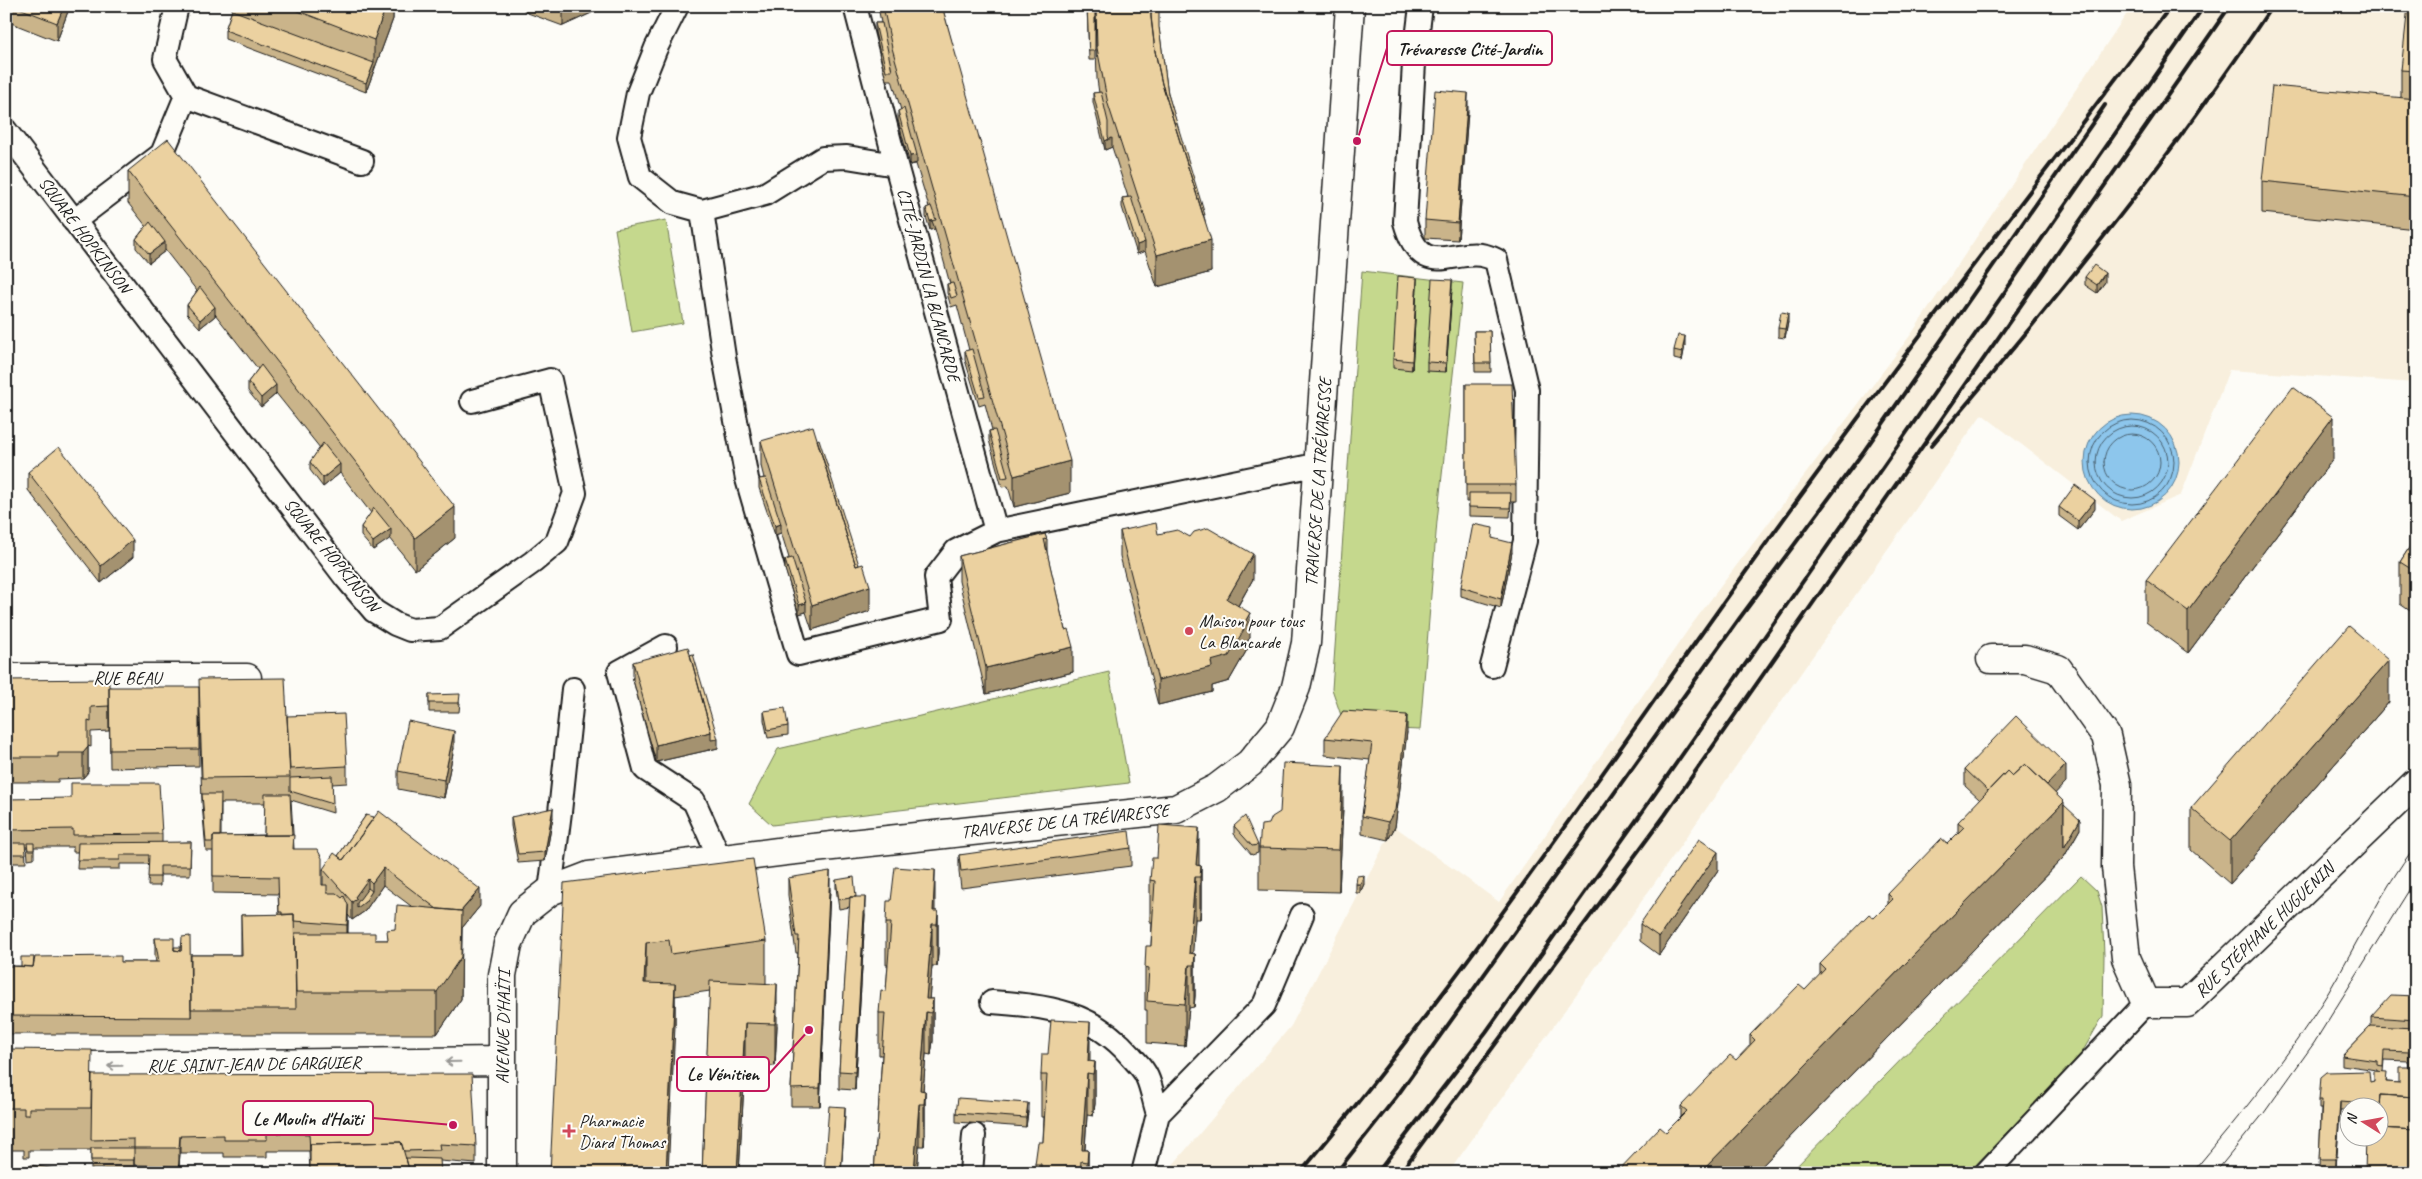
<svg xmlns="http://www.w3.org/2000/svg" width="2422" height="1179" viewBox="0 0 2422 1179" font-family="Caveat,sans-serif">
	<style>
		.built { fill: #f8efdd }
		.green { fill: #c5d88d; stroke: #707a54 }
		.water { fill: #8dc6ec; stroke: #608299 }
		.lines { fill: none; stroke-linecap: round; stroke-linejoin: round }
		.shore { stroke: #49606f; stroke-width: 1 }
		.service-casing { stroke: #1c1c1c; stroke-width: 26 }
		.minor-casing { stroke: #1c1c1c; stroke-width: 31 }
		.service { stroke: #fdfcf7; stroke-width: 22 }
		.minor { stroke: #fdfcf7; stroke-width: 28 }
		.tram { stroke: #1c1c1c; stroke-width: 1 }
		.rail { stroke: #1c1c1c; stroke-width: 4 }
		.wall { fill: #cab48a; stroke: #1c1c1c; fill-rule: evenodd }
		.shaded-wall { fill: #a49270; stroke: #1c1c1c }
		.building { fill: #ebd1a0; stroke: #1c1c1c }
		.oneway { stroke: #989794 }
		.poi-dot { fill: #d1495b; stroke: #fdfcf7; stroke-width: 2 }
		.labels { text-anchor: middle; stroke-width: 4; stroke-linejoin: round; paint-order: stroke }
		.street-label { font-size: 18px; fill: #1c1c1c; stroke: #fdfcf7 }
		.poi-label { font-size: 18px; fill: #1c1c1c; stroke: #fdfcf7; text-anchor: start }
		.leader { fill: none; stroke: #c2185b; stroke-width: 2 }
		.callout-dot { fill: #c2185b; stroke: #fdfcf7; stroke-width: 2 }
		.callout { fill: #fdfcf7; stroke: #c2185b; stroke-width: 2 }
		.callout-label { font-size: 19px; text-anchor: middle; font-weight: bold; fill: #1c1c1c }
	</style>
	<rect width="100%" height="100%" fill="#fdfcf7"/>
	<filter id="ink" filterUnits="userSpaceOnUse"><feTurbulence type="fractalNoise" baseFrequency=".02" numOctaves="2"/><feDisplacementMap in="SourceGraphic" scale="10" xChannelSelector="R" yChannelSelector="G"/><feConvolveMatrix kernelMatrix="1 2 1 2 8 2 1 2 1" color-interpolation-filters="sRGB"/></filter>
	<g filter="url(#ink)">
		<!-- built -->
		<path class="built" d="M2132,6H2416L2415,383L2229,370L2181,495L2121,521L1982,414L1588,978L1448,1173H1166L1291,1026L1394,826L1499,902L1690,627L1912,333Z"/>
		<!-- green -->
		<path class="green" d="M666,220L683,323L632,332L615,229Z
			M1362,271L1463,283L1437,521L1420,730L1345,727L1332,689Z
			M1109,672L1129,783L772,825L749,804L778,749Z
			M2081,876L2097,891L2102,907L2104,955L2103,1016L2080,1056L1968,1173H1790Z"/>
		<!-- water -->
		<path class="water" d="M2085 462a47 47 0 1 1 94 0a47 47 0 1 1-94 0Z"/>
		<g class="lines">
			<!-- shore -->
			<path class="shore" d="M2090 462a42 42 0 1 1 84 0a42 42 0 1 1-84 0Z
				M2096 462a36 36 0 1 1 72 0a36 36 0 1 1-72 0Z
				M2104 462a28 28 0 1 1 56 0a28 28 0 1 1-56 0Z"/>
			<defs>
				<path id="service" d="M677,6L656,48L638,93L629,137L640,177L673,203L702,211L765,194L823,158L847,157L896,165L996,531L1320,464
					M855,6L896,165
					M1421,6L1414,63L1405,222C1424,289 1458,239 1496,260L1527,390L1525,541L1492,666
					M186,96L362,161
					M6,131L346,578L374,611L395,624L410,630L440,628L533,562L557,542L575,493L550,380L472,401
					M702,211L724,357L747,479L798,654L941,619L936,577L956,551L996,531
					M74,221L162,154L186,96L165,59L177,6
					M666,646L619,672L645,769L694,801L720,859
					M550,891L560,812L573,689
					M992,1002C1047,1006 1092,1011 1131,1056C1136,1062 1144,1069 1147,1077C1152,1088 1154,1102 1158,1114
					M971,1173L974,1135
					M1143,1173L1158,1114L1264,1005L1302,915
					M1986,1173L2146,1003"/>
				<path id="minor" d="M1991,659H2025L2058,669L2106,736L2117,785L2116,867L2126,958L2146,1003H2187L2416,783
					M6,678H247
					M6,1067L502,1061
					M502,1173V975L508,944L522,913L550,891L589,876L786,851L1176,809L1217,788L1250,763L1280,727L1296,687L1306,643L1350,6"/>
			</defs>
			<!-- service casing -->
			<use href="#service" class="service-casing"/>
			<!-- minor casing -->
			<use href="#minor" class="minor-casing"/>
			<!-- service -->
			<use href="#service" class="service"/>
			<!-- minor -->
			<use href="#minor" class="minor"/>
			<!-- tram -->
			<path class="tram" d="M2192,1173C2240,1115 2289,1057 2328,993C2357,944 2381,891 2416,845
				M2215,1173L2264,1113L2314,1043L2416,879"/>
			<!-- rail -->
			<path class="rail" d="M1931,446C2052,304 2169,161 2272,6
				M1300,1173C1470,971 1616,751 1770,538C1900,358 2037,183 2171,6
				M1336,1173L1397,1096L1739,619L1864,451L2105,105
				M1377,1173L1486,1032L1645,808L2204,6
				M1400,1173L1665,815L2230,6"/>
		</g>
		<!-- wall -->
		<path class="wall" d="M6,6H70L57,41L6,21Z
			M232,6H393V19L366,92L225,39V30L232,10Z
			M522,6H601L600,9L563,26L525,12Z
			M878,6H943L944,13L1070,493L1014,507L1008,486L1002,487L989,440V431L992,430L985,404L979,406L965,360V351L969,350L957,305L951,307L947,293V284H950L935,229L930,230L926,217V208L929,207L916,164L910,165L898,120V111L901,110L892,80H886L875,32V23H881Z
			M1087,6L1159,28L1168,94L1205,220L1211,272L1157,287L1145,251L1137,254L1122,207V198L1128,197L1112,147L1105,150L1093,102V93H1099L1097,79L1095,13V60H1089Z
			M2416,6V229L2262,213V181L2401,97V70Z
			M1468,111L1458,240L1425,238V220Z
			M128,171L455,538L415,570L390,538L373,550L361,536V527L371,513L340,473L323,487L310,470V462L320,448L276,393V394L261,407L248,391V382L258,369L215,314V316L200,328L187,314V305L197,291L165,250V251L149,263L136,248V239L146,226L128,203Z
			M2085,277L2105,282L2097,293L2085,285Z
			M1417,287L1412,370L1393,368V359Z
			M1452,289L1446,372L1427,371V362Z
			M1788,322L1785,338L1778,337V328Z
			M1474,331H1490L1491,372H1475Z
			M1685,345L1682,361L1674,359V350Z
			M1466,384L1516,485V502H1511L1510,517L1469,516V502H1466Z
			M761,441L870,611L812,630L806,612L799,614L785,569V560L789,558L781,532V533L775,535L759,488V479L764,478L761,466Z
			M2333,459L2188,653L2146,622V580Z
			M28,472L133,557L101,583L28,490Z
			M2059,507L2095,509L2078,530L2059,516Z
			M1120,531L1253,579L1238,606L1250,638L1248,640V648L1229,681L1212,686V692L1158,705L1120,556Z
			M1045,534L1047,540V553L1065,630L1073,672L986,694L959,581V556Z
			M2416,537V615L2400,604V562Z
			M1493,538L1512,552L1501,608L1461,596V587Z
			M633,662L718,748L656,762L633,680Z
			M6,680L109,687L287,716L347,766V783L332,784L333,813L291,800L294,849L322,885H323V869L338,856L366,815L480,906L462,928L461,999L437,1034H6V966H21L34,965L121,962H156L155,956V938L174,947L191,1017V955H241V915H279L278,894L213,893V851H206L202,803L199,709V766L110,768L109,705V731L91,732V747L88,746V772L83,778L58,779V782H10V778H6ZM221,803H265L264,835L221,836ZM383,885L411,906L395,929L388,940H375L348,933V915L352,920L365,911Z
			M429,695L460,703L459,712H429Z
			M2389,702L2230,884L2191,850V808Z
			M764,711L788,726V735L768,738L764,720Z
			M1407,732L1395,827L1388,840L1362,834V816L1370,760L1325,755V738Z
			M454,748L444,798L398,789V771Z
			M1965,769L2066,782L2055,793L2080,829L2064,857L1755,1173H1616L1666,1132L1681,1117V1106L1736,1060L1750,1046V1035L1805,990L1820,975V964L1874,918L1888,905V894L1947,844L1958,833V822L1980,800L1965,786Z
			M6,799L162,834V843L191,842L190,875H160V886H148L149,864H120V869H77L78,852H73V847H34V858L28,859L27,847H25L26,863H6Z
			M1343,808L1339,892L1259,890V848L1269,824Z
			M511,817H553L545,861L518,863L511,826Z
			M1234,826L1258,845V853L1252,855L1234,834Z
			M1131,848V866L961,888L959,872V855Z
			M1199,865L1201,866V908L1200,919H1195L1192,954H1195V996L1194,1007L1189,1008L1185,1046L1147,1043V1010H1145V967L1151,946L1152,922H1150V880Z
			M1718,870L1659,955L1640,941V924Z
			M788,878L830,889L820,1106H791V1089L798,953H796L788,895Z
			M836,880L856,897L865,915L855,1090L839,1089V1071L850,907L839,909L836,888Z
			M564,883L766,941V983L777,1026L775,1066L745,1065L739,1173H702L710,991L675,996V1026Z
			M1356,884H1364L1360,893H1356Z
			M935,911H938V953L937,966H932L929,999H933V1041L931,1055L926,1054L923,1091H925V1133L924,1146H919L917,1173H874L882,1055H879V1013L886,991L888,965H886V923Z
			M2416,996V1173L2380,1106H2350V1110H2340L2336,1168H2319L2321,1109H2319V1100L2374,1081L2377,1071V1070L2342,1065V1056L2371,1026V1017ZM2384,1060L2409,1061V1067L2399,1083L2387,1082L2383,1072Z
			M6,1049L92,1075L476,1146V1164L440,1161L310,1173L309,1151H267V1157H224V1153H180L179,1166L134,1165V1157V1169H91V1150H29V1157H24V1150H6Z
			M1048,1054L1095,1062V1104L1093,1116L1087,1115L1085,1150H1088V1173H1035V1164L1043,1142L1044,1117H1041V1075Z
			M1028,1112L1026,1127L956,1122V1113Z"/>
		<!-- shaded-wall -->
		<path class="shaded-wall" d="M64,6H70L57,41V23Z
			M386,6H393V19L366,92V83L374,63V40Z
			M563,6H601L600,9L563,26Z
			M1468,93V111L1458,240V223Z
			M1112,138V147L1105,150V141Z
			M917,155V163L910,165V156Z
			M930,221H932L935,229L930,230Z
			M1211,240V272L1157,287V255Z
			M165,242V251L149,263V254Z
			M1145,242V251L1137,254V245Z
			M2105,273V282L2097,293V285Z
			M1417,278V287L1412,370V361Z
			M1452,280V289L1446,372V363Z
			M215,307V316L200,328V320Z
			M1788,313V322L1785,338V329Z
			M1685,336V345L1682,361V352Z
			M276,385V394L261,407V398Z
			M2333,417V459L2188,653V611Z
			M1070,461V493L1014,507V476Z
			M340,464V473L323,487V478Z
			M2095,500V509L2078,530V521Z
			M455,507V538L415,570V538Z
			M781,524V533L775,535V526Z
			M391,529V538L373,550V542Z
			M133,540V557L101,583V566Z
			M1512,543V552L1501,608V599Z
			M1253,554V579L1227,625V599Z
			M870,586V611L812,630V605Z
			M806,603V612L799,614V605Z
			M1250,613V638L1248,640V648L1229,681L1212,686V692L1158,705V680L1211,661L1246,620Z
			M1073,647V672L986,694V668Z
			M2389,660V702L2230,884V841Z
			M1407,715V732L1395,827L1388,840V822Z
			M454,731V748L444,798V780Z
			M711,732L718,739V748L656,762V745Z
			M88,747V772L83,778V753Z
			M2066,765V782L2032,818L2027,805Z
			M1343,766V808L1339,892V850Z
			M2064,802V848L2080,820V829L2064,857L1755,1173H1700Z
			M553,808V817L545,861V852Z
			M1199,828V870L1196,865Z
			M1718,852V870L1659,955V937Z
			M1201,866V908L1200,919V877Z
			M383,868V885L365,911L352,920V902L355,897L368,879V896L372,891V883Z
			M935,870V912L933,911Z
			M830,871V889L820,1106V1088Z
			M1364,875V884L1360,893V884Z
			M1195,877V919L1192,965L1189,953Z
			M480,889V906L462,928L461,999L437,1034V992L453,921Z
			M865,897V915L855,1090V1072Z
			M348,905V922L347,943V925Z
			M938,911V953L937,966V924Z
			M932,924V966L928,1012L926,999Z
			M646,943V985L644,983Z
			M1195,954V996L1194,1007V965Z
			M1189,965V1008L1185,1046V1004Z
			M675,984V1026L668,1173H666Z
			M777,984V1026L775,1066V1024Z
			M933,999V1041L931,1055V1013Z
			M926,1012V1054L922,1104L920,1090Z
			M1090,1022V1064L1088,1061Z
			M745,1023V1065L739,1173H737Z
			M1095,1062V1104L1093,1116V1074Z
			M1087,1073V1115L1084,1161L1082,1150Z
			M925,1091V1133L924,1146V1104Z
			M2340,1101V1110L2336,1168V1159Z
			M1028,1103V1112L1026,1127V1118Z
			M919,1104V1146L917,1173H914Z
			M845,1107V1116L841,1173Z
			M180,1136V1153L179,1166V1148Z
			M1088,1150V1173H1087V1162Z"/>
		<!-- building -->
		<path class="building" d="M14,6H64L57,23Z
			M285,6H386L374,40Z
			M883,6H943L944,13L1070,461L1014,476L892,48Z
			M1087,6H1095V51H1089Z
			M1096,6H1151V16L1155,51L1162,84L1211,240L1157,255L1108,104L1097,48Z
			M1151,6H1159V27L1168,94L1205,215H1203L1162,84L1155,51L1151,18Z
			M2408,6H2416V71L2401,70Z
			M232,10L374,63L366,83L225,30Z
			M875,23H882L892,71H886Z
			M2272,86L2416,99V197L2262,181Z
			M1435,90L1468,93L1458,223L1425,220Z
			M1101,92L1108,122V136L1109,139L1105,141L1093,93Z
			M904,108L917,155L910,156L898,111Z
			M168,139L455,507L415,538L128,171Z
			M1131,197L1145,242L1137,245L1122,198Z
			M931,206L936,220L930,221L926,208Z
			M150,222L165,242L149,254L136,239Z
			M2094,265L2105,273L2097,285L2085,277Z
			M1398,276L1417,278L1412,361L1393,359Z
			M1432,279L1452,280L1446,363L1427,362Z
			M953,283L957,296L951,298L947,284Z
			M200,287L215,307L200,320L187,305Z
			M1781,312L1788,313L1785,329L1778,328Z
			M1474,331H1490L1491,363H1475Z
			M1678,335L1685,336L1682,352L1674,350Z
			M972,349L985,396L979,397L965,351Z
			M261,365L276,385L261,398L248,382Z
			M1466,384H1512L1516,485H1466Z
			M2293,387L2333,417L2188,611L2146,580Z
			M813,426L856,566L863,564L870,586L812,605L761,441Z
			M995,430L1008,477L1002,478L989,431Z
			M819,439L859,565L856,566L817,440Z
			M323,443L340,464L323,478L310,462Z
			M59,447L133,540L101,566L28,472Z
			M766,478L781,524L775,526L759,479Z
			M2075,485L2095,500L2078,521L2059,507Z
			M1469,493H1511L1510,508L1469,507Z
			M374,508L391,529L373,542L361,527Z
			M1156,523L1158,534L1177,530L1190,537L1194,532L1208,528L1253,554L1227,599L1250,613L1246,620L1248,622L1229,656L1211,661L1212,667L1158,680L1120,531Z
			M1473,524L1493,528L1492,538L1512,543L1501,599L1461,587Z
			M1045,534L1047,540L1044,539L1065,630L1068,629L1073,647L986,668L959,556Z
			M2416,537V572L2400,562Z
			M792,558L806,603L799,605L785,560Z
			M2349,626L2389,660L2230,841L2191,808Z
			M688,647L711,732L656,745L633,662Z
			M693,654L718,739L711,740V732L690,655Z
			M285,678L290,777L202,778L199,679Z
			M109,679V706L91,707V722L88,721V747L83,753H58V757H10V753H6V680Z
			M109,687H199V749L110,750Z
			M460,694L459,703H429V695Z
			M785,708L788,726L768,730L764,711Z
			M1343,711L1407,715L1395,810L1388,822L1362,816L1372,743L1325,738Z
			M344,714L347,766L290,769L287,716Z
			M2016,716L2066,765L2047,785L2025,764L2012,776L2007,771L1988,791L1965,769Z
			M408,721L454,731L444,780L398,771Z
			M1283,763L1343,766L1339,850L1259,848L1261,825L1269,824L1272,817L1280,812Z
			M2025,764L2064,802L1700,1173H1616L1660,1127L1666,1132L1687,1111L1681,1106L1730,1055L1736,1060L1755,1040L1750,1035L1799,985L1805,990L1825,969L1820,964L1869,914L1874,918L1893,899L1888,894L1941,839L1947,844L1964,827L1958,822L2007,771L2012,776Z
			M332,776L333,804L290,791V778Z
			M71,783H159L162,834L73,835V829L6,830V799L71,798Z
			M202,794H221L220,836H213V842H206Z
			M265,794H290L292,835H264Z
			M2064,805L2080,820L2064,848Z
			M553,808L545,852L518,854L511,817Z
			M379,811L480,889L461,911L437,909L383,868L372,883L368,879L355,897L357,899L352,902L323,869L334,853L343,860Z
			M366,815L374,817L343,860L338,856Z
			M1245,816L1258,845L1252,846L1234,826Z
			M1159,825L1199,828L1196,865L1201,866L1200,877H1195L1189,953L1195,954L1194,965H1189L1185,1004L1147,1001L1149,968L1145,967L1146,946H1151L1155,881L1150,880L1152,858H1157Z
			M1129,831L1131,848L961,871L959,855Z
			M294,835L293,849H317L322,858V885H327V893H336L342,898L344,896L348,905L347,925L294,921V914L282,915V912H279L278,877L213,876V836Z
			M1699,839L1718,852L1659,937L1640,924Z
			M191,842L190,866H160V877H148L149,855H120V860H77L78,843Z
			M6,843H25L26,854H6Z
			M27,843H34V850H28Z
			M753,859L766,941L671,954L669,940L646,943L644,983L675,984L666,1173H550L564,883Z
			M895,867L935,870L933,911H938L937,924H932L926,999H933L931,1013L926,1012L920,1090L925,1091L924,1104H919L914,1173H874L885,1013H879L881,990L886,991L891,923H886L887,901H891Z
			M830,871L820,1088L791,1089L799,936H796L788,878Z
			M1364,875L1360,884H1356L1357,876Z
			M854,877L856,897H850V898L839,900L836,880Z
			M368,888L372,891L365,902L357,908V903Z
			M850,897H865L855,1072L839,1071Z
			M397,905L462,911L461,957L437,992H296L295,933H375V940H388L387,930L395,929Z
			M294,914L296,1009H191V955H242L241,915Z
			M190,936L191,1017L6,1016V966L33,967L35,957L121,956V962H159L155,938H174V950L181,951L182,937Z
			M174,947H181V951L174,950Z
			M21,957H34L33,967L21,966Z
			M710,981L777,984L775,1024L745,1023L737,1173H702Z
			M2391,995L2416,996V1020L2371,1017Z
			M1051,1020L1090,1022L1088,1061L1095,1062L1093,1074L1087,1073L1082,1150H1088L1087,1162L1081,1161L1080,1173H1041V1164H1035L1038,1142H1043L1047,1075H1041L1042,1054H1048Z
			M2371,1026L2416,1028V1097L2380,1095L2379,1106H2369V1103L2340,1101L2336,1159H2319L2322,1100H2319L2321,1077L2327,1072L2369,1071L2370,1082L2374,1081V1071L2387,1072L2386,1082L2399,1083V1067H2409V1052L2384,1051L2383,1066L2377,1065V1061L2342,1056Z
			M6,1049L92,1050L91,1108H29V1115H24V1108H6Z
			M472,1074L476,1146L439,1144L440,1150L404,1151L401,1142L310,1144V1151L309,1134L267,1133V1140H224V1135L180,1136L179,1148H134V1139L91,1140L92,1075Z
			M2380,1095L2416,1097V1130L2380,1128L2379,1106Z
			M958,1098L1028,1103L1026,1118L956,1113Z
			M829,1106L845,1107L841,1173H824Z
			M2380,1128L2416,1130V1173H2365L2366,1136H2380Z
			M401,1142L410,1173H310V1144Z
			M91,1148H134V1160H91Z
			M406,1158L440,1159L441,1173H410Z
			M31,1165L81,1173H30Z
			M2248,1168L2267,1169L2266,1173H2247Z"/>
		<!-- one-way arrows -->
		<defs><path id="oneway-shaft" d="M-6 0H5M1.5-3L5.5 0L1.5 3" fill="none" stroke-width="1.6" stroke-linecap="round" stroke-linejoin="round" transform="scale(1.25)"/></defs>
		<g class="oneway">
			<use href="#oneway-shaft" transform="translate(453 1062) rotate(179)"/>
			<use href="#oneway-shaft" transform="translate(115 1066) rotate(179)"/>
		</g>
	</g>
	<!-- markers -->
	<g class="poi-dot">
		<circle cx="1189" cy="631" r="5"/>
		<path d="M566.5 1123.5h5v5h5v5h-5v5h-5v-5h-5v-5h5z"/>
	</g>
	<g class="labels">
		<!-- street labels -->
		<g class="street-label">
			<text transform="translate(85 235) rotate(53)" y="6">SQUARE HOPKINSON</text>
			<text transform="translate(929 285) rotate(75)" y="6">CITÉ-JARDIN LA BLANCARDE</text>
			<text transform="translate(1318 482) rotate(-86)" y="6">TRAVERSE DE LA TRÉVARESSE</text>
			<text transform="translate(332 555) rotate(51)" y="6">SQUARE HOPKINSON</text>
			<text x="127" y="684">RUE BEAU</text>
			<text transform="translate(1065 821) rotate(-6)" y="6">TRAVERSE DE LA TRÉVARESSE</text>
			<text transform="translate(2264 930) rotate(-44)" y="6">RUE STÉPHANE HUGUENIN</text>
			<text transform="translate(503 1027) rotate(-89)" y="6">AVENUE D'HAÏTI</text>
			<text transform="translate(254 1064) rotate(-1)" y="6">RUE SAINT-JEAN DE GARGUIER</text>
		</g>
		<!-- poi labels -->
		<g class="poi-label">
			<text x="1199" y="627">Maison pour tous<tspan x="1199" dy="21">La Blancarde</tspan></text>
			<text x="579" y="1127">Pharmacie<tspan x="579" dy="21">Diard Thomas</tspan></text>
		</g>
	</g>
	<!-- callouts -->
	<path class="leader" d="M1357 141L1387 48M809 1030L769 1074M453 1125L373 1118"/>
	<g class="callout-dot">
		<circle cx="1357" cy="141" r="5"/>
		<circle cx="809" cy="1030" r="5"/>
		<circle cx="453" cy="1125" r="5"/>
	</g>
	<g class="callout">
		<rect x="1387" y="31" width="165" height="34" rx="5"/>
		<rect x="677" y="1057" width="92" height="34" rx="5"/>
		<rect x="243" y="1101" width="130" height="34" rx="5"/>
	</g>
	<g class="callout-label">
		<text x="1470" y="55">Trévaresse Cité-Jardin</text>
		<text x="723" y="1080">Le Vénitien</text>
		<text x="308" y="1125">Le Moulin d'Haïti</text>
	</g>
	<!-- margin -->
	<rect width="2422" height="1179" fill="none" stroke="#fdfcf7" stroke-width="25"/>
	<rect x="12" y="12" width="2397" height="1154" fill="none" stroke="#1c1c1c" stroke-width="2" filter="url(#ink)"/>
	<!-- north arrow -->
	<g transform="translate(2364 1122) rotate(281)"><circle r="24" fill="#fdfcf7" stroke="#a3a29f"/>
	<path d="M0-4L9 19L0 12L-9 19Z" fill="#d1495b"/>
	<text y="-8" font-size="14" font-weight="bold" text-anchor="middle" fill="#1c1c1c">N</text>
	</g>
</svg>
